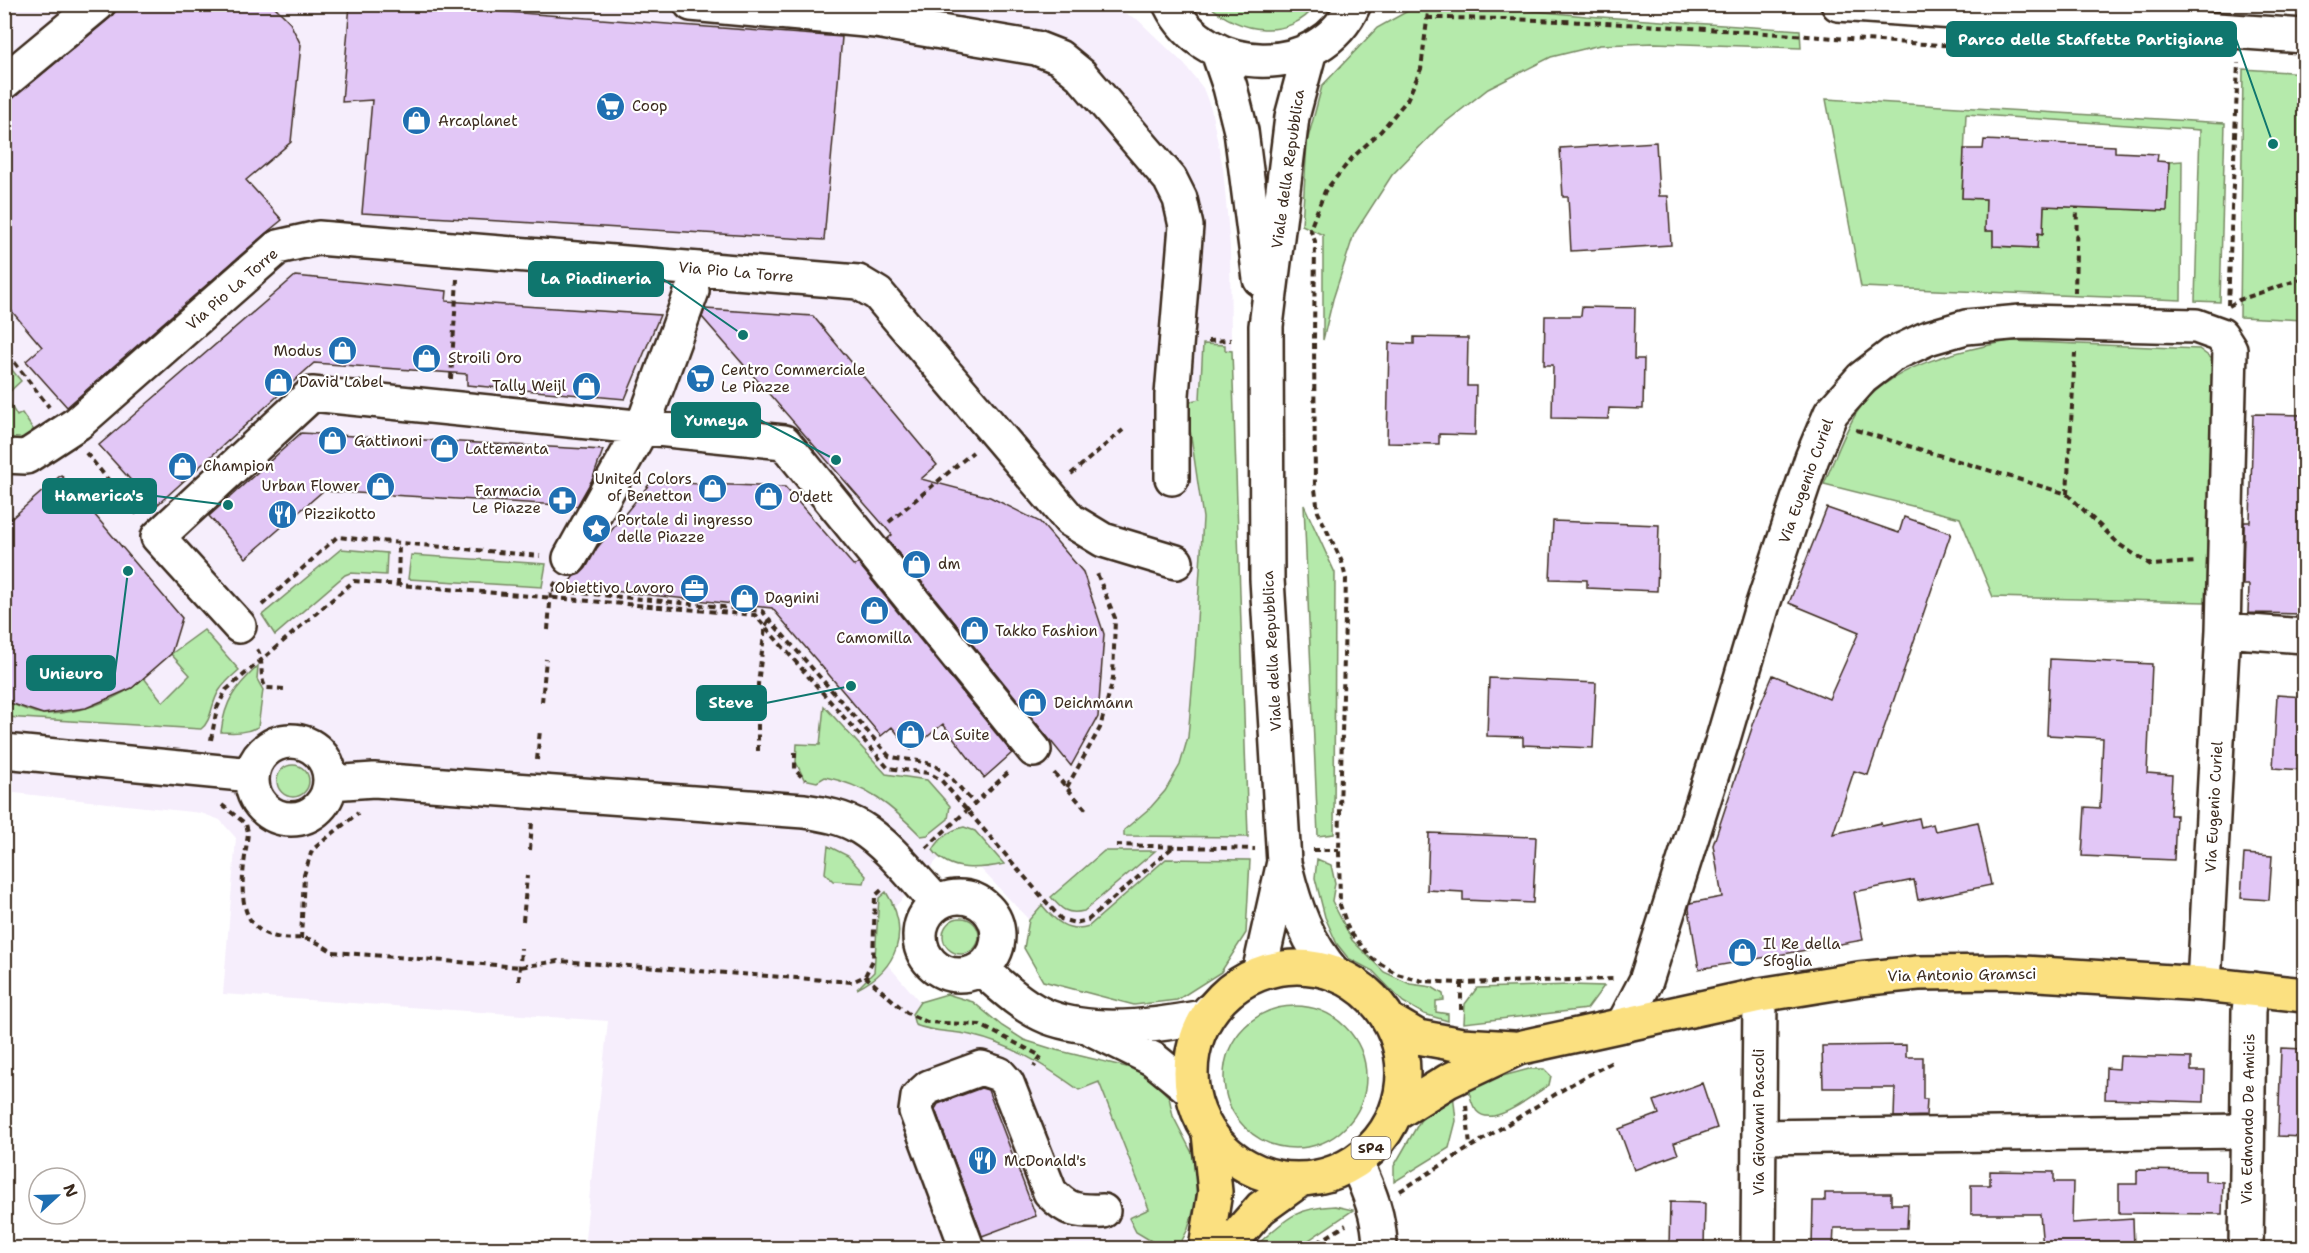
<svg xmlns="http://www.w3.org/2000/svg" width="2309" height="1253" viewBox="0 0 2309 1253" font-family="'Shantell Sans',sans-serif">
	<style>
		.built { fill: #f6eefc }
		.green { fill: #b5eaab; stroke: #788a64; stroke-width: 1.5 }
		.building { fill: #e2c7f6; stroke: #3b2a1e; stroke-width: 1.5 }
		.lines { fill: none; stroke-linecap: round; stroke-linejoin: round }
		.minor-casing { stroke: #3b2a1e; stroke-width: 38 }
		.major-casing { stroke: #3b2a1e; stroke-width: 38 }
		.path { stroke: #3b2a1e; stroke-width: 4; stroke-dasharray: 6 4.5; stroke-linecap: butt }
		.minor { stroke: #fff; stroke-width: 33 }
		.major { stroke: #fbe080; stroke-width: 33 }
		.labels { text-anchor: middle; stroke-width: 4.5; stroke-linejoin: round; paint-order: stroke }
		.shield { fill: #fff; stroke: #766a62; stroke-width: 1.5 }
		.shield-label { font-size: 14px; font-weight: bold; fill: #3b2a1e }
		.poi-label { font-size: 15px; fill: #3b2a1e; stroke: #fff; text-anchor: start }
		.street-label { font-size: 15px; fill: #3b2a1e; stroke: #fff }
		.leader { fill: none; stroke: #0f766e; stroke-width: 2 }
		.callout-dot { fill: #0f766e; stroke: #fff; stroke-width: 2 }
		.callout { fill: #0f766e; stroke: #0f766e; stroke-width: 2 }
		.callout-label { font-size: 16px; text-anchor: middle; font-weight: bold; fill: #fff }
	</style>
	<rect width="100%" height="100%" fill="#fff"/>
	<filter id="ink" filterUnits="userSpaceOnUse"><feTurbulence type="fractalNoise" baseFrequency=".0167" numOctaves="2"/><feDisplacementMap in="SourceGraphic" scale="12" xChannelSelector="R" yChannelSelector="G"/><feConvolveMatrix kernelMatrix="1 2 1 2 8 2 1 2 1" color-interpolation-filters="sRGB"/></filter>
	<g filter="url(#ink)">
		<!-- built -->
		<path class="built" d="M5,5H1107L1137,19L1184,64L1203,88L1211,109L1223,168L1230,247L1231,340L1250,860L1246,933L1221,972L1177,1000L1134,1005L1043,981L1024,948L1029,920L981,869L956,866L939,858L895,907L900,927L896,947L888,965L920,1002L947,994L973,1002L1002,1026L1024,1040L1056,1050L1135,1069L1156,1084L1169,1097L1173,1116L1192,1153L1196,1202L1188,1229L1178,1248H584L608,1021L223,994L236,838L220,820L201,813L5,792Z"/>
		<!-- green -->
		<path class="green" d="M1428,4L1483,6L1586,16L1800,30L1801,48L1654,43L1600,45L1551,57L1488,89L1438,128L1392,175L1354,234L1333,299L1323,340V235L1302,225L1307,142L1322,86L1377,28L1415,7Z
			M1209,5H1316C1290,41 1238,33 1209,5Z
			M2243,69L2304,73V320L2240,317Z
			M1826,99L2225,123L2220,302L2195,301L2200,130L1966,114L1962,198L1986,199V231H1993V246L2037,248L2038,233L2042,234L2044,206L2166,211L2169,162L2182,161L2181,300L1861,287Z
			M2009,341L2199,349L2215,361L2205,602L1993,597L1960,518L1824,484C1834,461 1843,434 1857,412C1888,365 1958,351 2009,341Z
			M1203,344L1225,345V350L1232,351L1248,837L1124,836V830L1151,807L1165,791L1180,765L1188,737L1195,655L1203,518L1186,402L1200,399Z
			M4,360L21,381L5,396L17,416L22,413L37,435L13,445L5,443Z
			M1304,505L1335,573L1334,834L1318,836Z
			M341,549L387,553L386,575L350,573L345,575L275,635L262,615Z
			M411,555L546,564L542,587L408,579Z
			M204,630L239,670C232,676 224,683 219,691C211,703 212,721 201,729L5,717L4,701C17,705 32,714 45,714C79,714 119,700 144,678L163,702L190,675L171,654Z
			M258,666L257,679L263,690L258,727C245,733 235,733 221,732C225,700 235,688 258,666Z
			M824,706L886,774L927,780L950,806L948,819L928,835L921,836C892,806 866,785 825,777L817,782L804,779L796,762L797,744L820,745Z
			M277 781a16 16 0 1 1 32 0a16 16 0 1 1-32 0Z
			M964,827L975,831L1004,864C981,869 949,873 933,850C940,838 950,830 964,827Z
			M828,846L848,856L866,876L864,883L833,881L825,873Z
			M1104,851H1155L1084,911C1067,915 1061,909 1051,897Z
			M1166,859L1250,860L1246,933L1221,972L1177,1000L1134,1005L1043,981L1024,948L1029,920L1042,905C1055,921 1068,933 1089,926Z
			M1317,859L1331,865L1335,883L1332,901L1352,940L1384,972L1410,984L1432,987L1443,994L1444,1000L1436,1001V1012L1448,1014V1021L1424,1014L1403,1002L1373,971L1348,958L1337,944L1325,917L1315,878Z
			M886,892C911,931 898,969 857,989L874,972L879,898Z
			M943 936a18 18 0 1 1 36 0a18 18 0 1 1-36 0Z
			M1570,985L1604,986L1587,1009L1464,1023L1465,1004L1477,988Z
			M947,994L973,1002L1002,1026L1024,1040L1056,1050L1135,1069L1156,1084L1169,1097L1173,1116L1192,1153L1197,1175L1196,1202L1188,1229L1178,1248H1153V1242L1136,1232L1129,1218L1149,1209L1099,1082L1079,1090C1044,1065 1013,1045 970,1035C952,1031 933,1032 915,1025L912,1014L920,1002Z
			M1224 1077a71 71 0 1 1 142 0a71 71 0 1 1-142 0Z
			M1529,1069H1544L1551,1076L1549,1085C1522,1102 1472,1146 1469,1085Z
			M1453,1093L1456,1121L1449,1148L1394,1182V1166L1420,1121L1428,1112Z
			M1335,1206L1353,1210L1297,1248H1267L1259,1243C1287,1218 1296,1208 1335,1206Z"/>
		<!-- building -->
		<path class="building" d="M122,4H272L289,21L301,45L291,142L246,180L282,220L266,233L67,407L26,361L42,347L4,302V106L110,18Z
			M350,4H399L842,37L824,240L362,213L372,100L342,102Z
			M1984,140L2115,146V152L2158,154L2157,161L2169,162L2167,211L2044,206L2043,234L2038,233L2037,248L1993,246V231H1985L1986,199L1962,198L1964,149H1983Z
			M1656,142L1659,196H1668L1671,245L1571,251L1568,197H1563L1560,148Z
			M295,276L447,291L446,301L660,315L625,399L467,385V374L314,363L155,507L99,445Z
			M1582,307L1635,308L1634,359H1644L1643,409L1609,408L1608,419L1552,418L1553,365H1544L1545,316H1581Z
			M705,309L813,316L937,465L921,479L990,497L1040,522L1083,572L1104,634L1098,717L1071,766L887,539L892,535L702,317Z
			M1414,337L1468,338L1467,386H1476L1475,435L1439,434V444L1387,443L1389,343L1414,344Z
			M2253,414L2304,415V606H2302V614L2248,613L2249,585H2243L2244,522H2250Z
			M301,433L603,450L593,478L577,506L323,491L246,558L209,516Z
			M61,475L182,618L171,654L132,688L86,708L43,714L4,701V525Z
			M651,482L785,487L854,566L858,563L1012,753L984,778L943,724L911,750L892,727L881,736L772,608L566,586L574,576L580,574L586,568L597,548Z
			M1827,508L1899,533L1904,517L1951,533L1868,775L1854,771L1833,834L1881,823L1882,826L1919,818L1921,827L1933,824L1935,831L1978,822L1991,885L1918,900L1914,880L1854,892L1863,940L1699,969L1689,909L1690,903L1722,897L1713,845L1758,710L1773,675L1829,699L1859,632L1789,603Z
			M1553,521L1659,525L1657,591L1587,588V580L1550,579Z
			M2050,659L2152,664L2147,773L2172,775L2170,815H2176L2174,860L2082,856L2085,807L2100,808L2103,738L2047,735Z
			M1489,678L1596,683L1593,748L1523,745V737L1487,736Z
			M2277,695L2304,697V770L2273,768Z
			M1429,833L1536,837L1533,903L1463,900V892L1427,890Z
			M2244,854L2272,856L2269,900L2241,898Z
			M1906,1045V1057H1923V1099H1927L1926,1116L1894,1117L1895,1088H1823L1822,1046Z
			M2281,1048L2304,1049V1137L2278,1136Z
			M2120,1056L2191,1058V1071H2205L2204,1102L2105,1099L2106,1068L2119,1069Z
			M1702,1083L1717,1128L1674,1143L1678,1154L1634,1170L1619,1129L1659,1114L1654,1101Z
			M981,1088L988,1090L1036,1216L982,1236L935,1109L938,1104Z
			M2137,1170L2205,1171V1181L2223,1182L2222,1214L2119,1213V1184H2137Z
			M1990,1171L2054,1172V1182H2073L2072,1223L2133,1219L2134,1248H2043L2040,1214H1971V1185H1990Z
			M1825,1193H1891V1204H1908L1907,1228H1834L1833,1248H1812L1813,1201H1825Z
			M1670,1202L1705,1203L1704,1248H1669Z"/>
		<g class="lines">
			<defs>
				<path id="minor" d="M691,4L876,21L1036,48L1059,57L1081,75L1170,179L1180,199L1186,226L1172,395V478
					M1170,4C1206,78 1320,80 1354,4
					M1838,4L2304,36
					M1218,52L1230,87L1241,131L1260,279
					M4,82L98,4
					M4,456L26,457L78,423L278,247L318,238L858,282L878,294L1070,520L1103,540L1176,562
					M570,558L642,428L692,291
					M239,626L158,537L312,394L784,442L1034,750
					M2223,630L2304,636
					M252 780a39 39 0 1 1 78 0a39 39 0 1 1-78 0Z
					M4,751L252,775
					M330,783L374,780L804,811C824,814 843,817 861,828C889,845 915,880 937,903
					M1285,867C1295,907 1307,943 1335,974
					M920 936a39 39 0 1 1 78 0a39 39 0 1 1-78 0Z
					M981,969C1002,986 1022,1007 1048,1017C1095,1035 1159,1026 1207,1016L1209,1011
					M1259,973L1284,862L1267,579L1266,326L1292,117L1310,50
					M1623,1025L1646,981L1723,739L1763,604L1812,458L1831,413L1862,378L1892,355L1928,338L1966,327L2021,322L2196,326L2221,335L2230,349L2223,630L2204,984
					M1094,1030L1153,1059L1191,1090
					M1759,1137L2247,1131
					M1356,1162C1369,1191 1380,1217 1380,1248
					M967,1248L916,1111L918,1097L929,1087L981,1068L999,1074L1007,1083L1050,1192C1068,1211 1077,1212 1103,1211
					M1758,1248L1760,995
					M2246,1248L2249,1011L2252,989"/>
				<path id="major" d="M1191 1073a106 106 0 1 1 212 0a106 106 0 1 1-212 0Z
					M1389,1020L1418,1037L1462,1045L1513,1048
					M1395,1114L1448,1081L1518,1048L1760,995L1859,979L1918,973L2007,972L2204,984L2304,995
					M1206,1248L1215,1192L1209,1133
					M1226,1248L1261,1208L1300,1180"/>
			</defs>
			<!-- minor casing -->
			<use href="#minor" class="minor-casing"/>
			<!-- major casing -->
			<use href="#major" class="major-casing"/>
			<!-- path -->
			<path class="path" d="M1429,4L1421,69L1407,100L1381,131L1352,158L1325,191L1310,229L1315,241L1314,339L1315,489L1318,512L1342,562L1346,579L1339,850L1340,905L1349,931L1373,959L1397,974L1422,981L1461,983L1613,979
				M1427,18C1616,18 1804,38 1993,48
				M2075,293L2077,207
				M2228,305L2238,63
				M2229,306L2239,300L2304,278
				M1208,341L1231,340
				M8,354L49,407
				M451,379L457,279
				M1856,430L2067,494L2075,353
				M86,453L137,514
				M1071,474L1123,430
				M2067,494L2120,545L2151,565L2196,562
				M889,522L973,452
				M556,582L551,590L762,611L889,756C901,760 914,759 927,763C946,768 960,789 974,803
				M398,585L399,543
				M262,605L337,537L540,556
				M548,630L551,590
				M257,649C265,661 258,676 266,688L286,689
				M542,702L546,659
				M211,740L217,708L226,690L354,581L755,615L888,768L929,773L941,780L1061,919L1075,923L1088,920L1173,847
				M758,751V684L765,627L769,619
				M795,752V770L805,780
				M537,760L540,730
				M1054,773L1087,811
				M1067,787L1100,728L1113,679L1115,618L1096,571
				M222,805L246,824L248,832C245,867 228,926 276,937C286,940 298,937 308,939C317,941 326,948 333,952L520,967L558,961L852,982L865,976L873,960L875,896L884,888
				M1116,845L1255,849
				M926,848L1011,770
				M530,850L532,822
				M1313,850H1339
				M523,921L527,876
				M301,939L304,875L312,850L358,813
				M865,976L907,1013L927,1022L980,1025L1041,1056L1034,1067
				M519,981L521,948
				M1461,983V1013
				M1466,1105L1470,1146
				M1400,1191L1572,1084L1614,1061
				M1309,1248L1346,1225"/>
			<!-- minor -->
			<use href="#minor" class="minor"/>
			<!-- major -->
			<use href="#major" class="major"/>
		</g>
	</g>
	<!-- icons -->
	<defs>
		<symbol id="supermarket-disc" viewBox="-11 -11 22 22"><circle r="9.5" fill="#1f6fb2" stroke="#fff"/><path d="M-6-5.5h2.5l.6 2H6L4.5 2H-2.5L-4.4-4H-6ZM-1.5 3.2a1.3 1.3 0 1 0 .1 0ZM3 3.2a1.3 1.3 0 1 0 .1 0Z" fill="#fff"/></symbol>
		<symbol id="shop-disc" viewBox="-11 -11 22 22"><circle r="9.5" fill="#1f6fb2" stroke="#fff"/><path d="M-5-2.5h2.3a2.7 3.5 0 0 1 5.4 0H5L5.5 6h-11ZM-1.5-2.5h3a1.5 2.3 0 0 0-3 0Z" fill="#fff"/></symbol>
		<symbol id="pharmacy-disc" viewBox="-11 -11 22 22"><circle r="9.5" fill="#1f6fb2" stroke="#fff"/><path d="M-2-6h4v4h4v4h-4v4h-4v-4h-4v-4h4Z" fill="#fff"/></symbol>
		<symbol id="restaurant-disc" viewBox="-11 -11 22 22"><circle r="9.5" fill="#1f6fb2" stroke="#fff"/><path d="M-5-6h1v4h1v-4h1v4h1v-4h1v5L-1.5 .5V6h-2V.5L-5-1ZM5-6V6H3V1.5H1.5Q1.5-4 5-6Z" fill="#fff"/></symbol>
		<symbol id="sight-disc" viewBox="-11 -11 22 22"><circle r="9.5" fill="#1f6fb2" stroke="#fff"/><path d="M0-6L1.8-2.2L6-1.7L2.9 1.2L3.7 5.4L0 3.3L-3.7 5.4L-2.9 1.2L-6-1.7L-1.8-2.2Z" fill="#fff"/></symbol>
		<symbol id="office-disc" viewBox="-11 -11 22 22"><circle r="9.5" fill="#1f6fb2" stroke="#fff"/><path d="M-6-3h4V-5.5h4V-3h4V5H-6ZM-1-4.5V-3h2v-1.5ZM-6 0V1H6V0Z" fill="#fff"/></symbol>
	</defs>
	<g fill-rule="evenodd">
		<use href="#supermarket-disc" x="594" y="90" width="33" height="33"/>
		<use href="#shop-disc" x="400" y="104" width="33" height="33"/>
		<use href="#shop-disc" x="326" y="334" width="33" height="33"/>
		<use href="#shop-disc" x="410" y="342" width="33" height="33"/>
		<use href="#supermarket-disc" x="684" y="362" width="33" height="33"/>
		<use href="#shop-disc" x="262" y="366" width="33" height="33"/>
		<use href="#shop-disc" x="570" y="370" width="33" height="33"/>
		<use href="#shop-disc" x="316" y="424" width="33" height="33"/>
		<use href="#shop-disc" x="428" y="432" width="33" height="33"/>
		<use href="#shop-disc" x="166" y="450" width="33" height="33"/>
		<use href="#shop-disc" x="364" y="470" width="33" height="33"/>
		<use href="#shop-disc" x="696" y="472" width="33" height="33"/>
		<use href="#shop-disc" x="752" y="480" width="33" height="33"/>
		<use href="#pharmacy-disc" x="546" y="484" width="33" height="33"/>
		<use href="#restaurant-disc" x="266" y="498" width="33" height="33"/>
		<use href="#sight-disc" x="580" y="512" width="33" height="33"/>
		<use href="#shop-disc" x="900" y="548" width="33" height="33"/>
		<use href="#office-disc" x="678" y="572" width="33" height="33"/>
		<use href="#shop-disc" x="728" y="582" width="33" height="33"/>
		<use href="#shop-disc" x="858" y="594" width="33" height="33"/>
		<use href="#shop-disc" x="958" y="614" width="33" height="33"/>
		<use href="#shop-disc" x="1016" y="686" width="33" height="33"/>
		<use href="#shop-disc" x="894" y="718" width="33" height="33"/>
		<use href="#shop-disc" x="1726" y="936" width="33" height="33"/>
		<use href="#restaurant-disc" x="966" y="1144" width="33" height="33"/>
	</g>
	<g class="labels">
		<!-- shield labels -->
		<rect class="shield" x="1351.5" y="1137" width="39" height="22" rx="4.5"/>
		<g class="shield-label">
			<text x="1371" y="1153">SP4</text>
		</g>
		<!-- poi labels -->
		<g class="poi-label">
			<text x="632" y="111">Coop</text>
			<text x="438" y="126">Arcaplanet</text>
			<text x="322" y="356" text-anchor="end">Modus</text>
			<text x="448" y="363">Stroili Oro</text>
			<text x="721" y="375">Centro Commerciale<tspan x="721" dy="17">Le Piazze</tspan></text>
			<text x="299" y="387">David Label</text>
			<text x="566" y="391" text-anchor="end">Tally Weijl</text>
			<text x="354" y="446">Gattinoni</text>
			<text x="465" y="454">Lattementa</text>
			<text x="203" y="471">Champion</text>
			<text x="692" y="484" text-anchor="end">United Colors<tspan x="692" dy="17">of Benetton</tspan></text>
			<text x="360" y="491" text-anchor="end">Urban Flower</text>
			<text x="541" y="496" text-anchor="end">Farmacia<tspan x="541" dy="17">Le Piazze</tspan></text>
			<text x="789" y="502">O'dett</text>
			<text x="304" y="519">Pizzikotto</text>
			<text x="617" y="525">Portale di ingresso<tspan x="617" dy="17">delle Piazze</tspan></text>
			<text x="938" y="569">dm</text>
			<text x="674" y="593" text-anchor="end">Obiettivo Lavoro</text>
			<text x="765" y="603">Dagnini</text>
			<text x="995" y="636">Takko Fashion</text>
			<text x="874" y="643" text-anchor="middle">Camomilla</text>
			<text x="1054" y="708">Deichmann</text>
			<text x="932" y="740">La Suite</text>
			<text x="1763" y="949">Il Re della<tspan x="1763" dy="17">Sfoglia</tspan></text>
			<text x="1004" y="1166">McDonald's</text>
		</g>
		<!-- street labels -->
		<g class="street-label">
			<text transform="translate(1288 169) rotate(-82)" y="5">Viale della Repubblica</text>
			<text transform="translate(736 272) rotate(5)" y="5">Via Pio La Torre</text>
			<text transform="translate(232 289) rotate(-41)" y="5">Via Pio La Torre</text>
			<text transform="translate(1806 481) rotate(-70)" y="5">Via Eugenio Curiel</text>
			<text transform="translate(1272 651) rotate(-93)" y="5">Viale della Repubblica</text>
			<text transform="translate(2214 807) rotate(-87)" y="5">Via Eugenio Curiel</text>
			<text transform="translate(1962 975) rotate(-1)" y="5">Via Antonio Gramsci</text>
			<text transform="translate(2248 1119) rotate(-89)" y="5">Via Edmondo De Amicis</text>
			<text transform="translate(1759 1122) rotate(-90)" y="5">Via Giovanni Pascoli</text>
		</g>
	</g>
	<!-- callouts -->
	<path class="leader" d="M2273 144L2236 39M743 335L663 279M836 460L760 420M228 505L156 496M128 571L115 673M851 686L766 703"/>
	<g class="callout-dot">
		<circle cx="2273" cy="144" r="6"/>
		<circle cx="743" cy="335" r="6"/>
		<circle cx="836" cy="460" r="6"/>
		<circle cx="228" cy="505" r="6"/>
		<circle cx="128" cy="571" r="6"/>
		<circle cx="851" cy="686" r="6"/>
	</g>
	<g class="callout">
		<rect x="1947" y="22" width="289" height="34" rx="6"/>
		<rect x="529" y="262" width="134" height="34" rx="6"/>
		<rect x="672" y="403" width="88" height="34" rx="6"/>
		<rect x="43" y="479" width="113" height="34" rx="6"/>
		<rect x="27" y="656" width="88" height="34" rx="6"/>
		<rect x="697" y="686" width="69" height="34" rx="6"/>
	</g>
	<g class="callout-label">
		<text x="2091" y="45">Parco delle Staffette Partigiane</text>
		<text x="596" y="284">La Piadineria</text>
		<text x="716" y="426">Yumeya</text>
		<text x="99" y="501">Hamerica's</text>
		<text x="71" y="679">Unieuro</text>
		<text x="731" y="708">Steve</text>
	</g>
	<!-- margin -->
	<rect width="2309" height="1253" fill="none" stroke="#fff" stroke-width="24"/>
	<rect x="12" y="12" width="2285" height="1229" fill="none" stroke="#3b2a1e" stroke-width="2" filter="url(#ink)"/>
	<!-- north arrow -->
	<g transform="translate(57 1196) rotate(68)"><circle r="28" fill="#ffffff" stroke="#b1aaa5" stroke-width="1.5"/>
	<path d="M0-4.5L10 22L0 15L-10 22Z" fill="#1f6fb2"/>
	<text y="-9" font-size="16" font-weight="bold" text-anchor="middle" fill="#3b2a1e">N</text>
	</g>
</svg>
